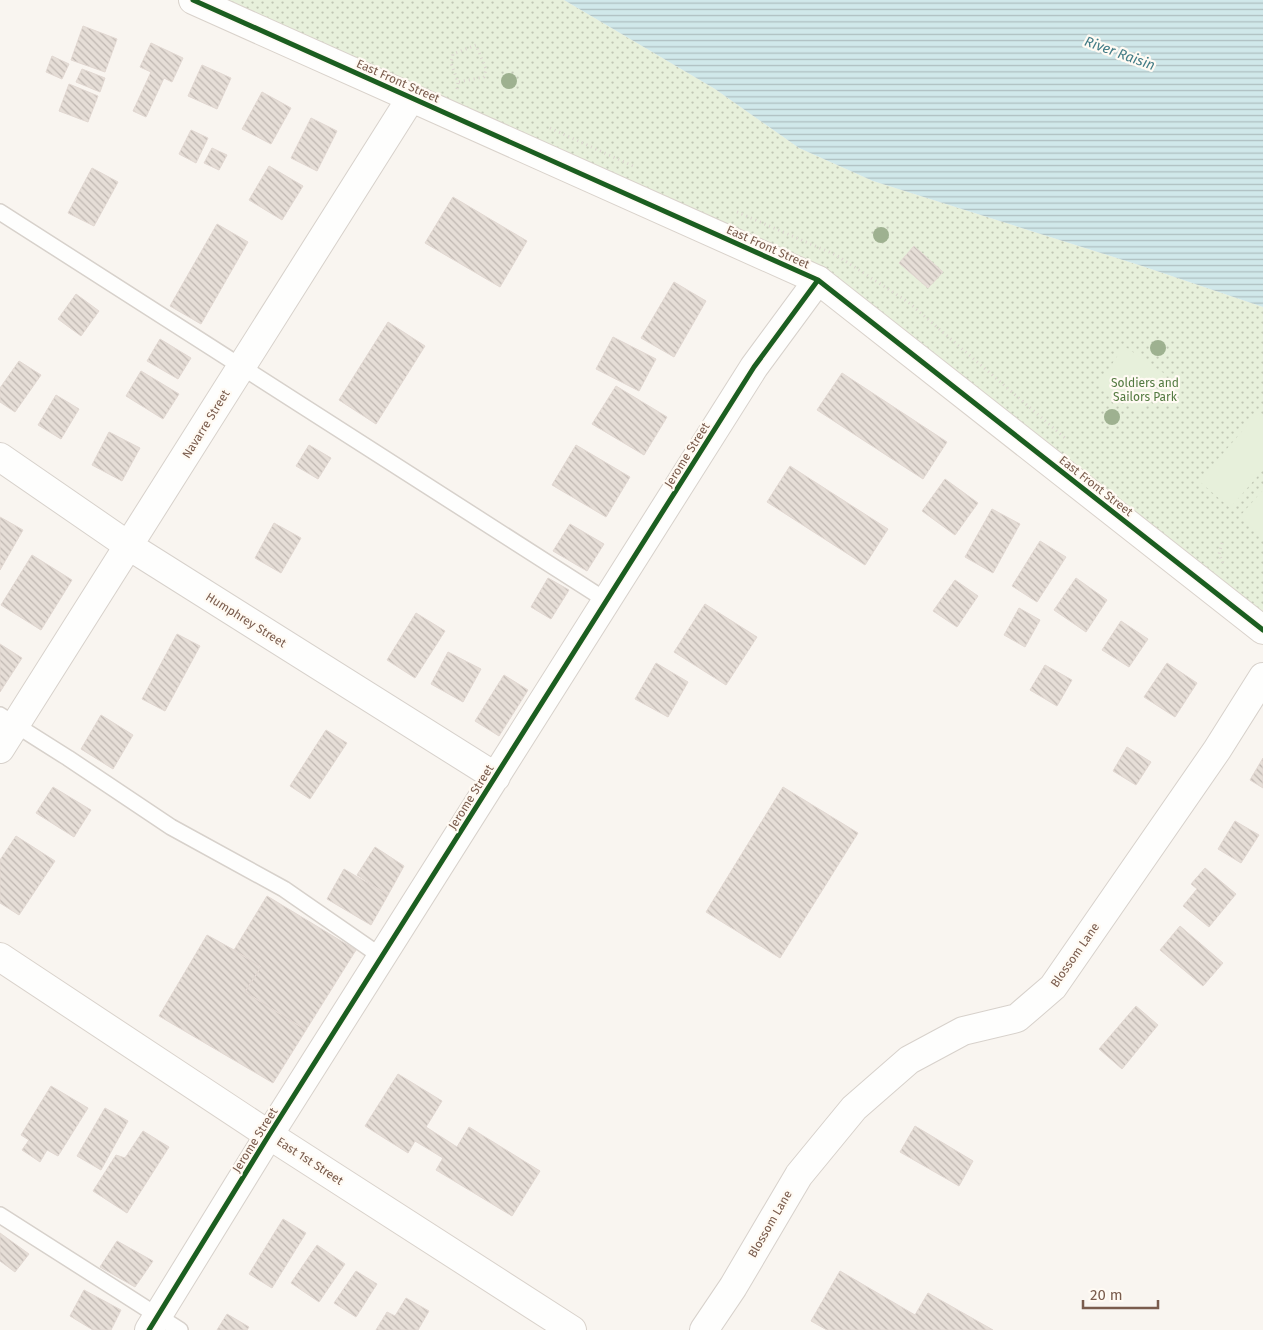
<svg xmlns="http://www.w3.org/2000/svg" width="1263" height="1330" viewBox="0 0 1263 1330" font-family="'Fira Sans',sans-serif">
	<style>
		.green { fill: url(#green-dots) }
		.pitch { fill: #e7f0db }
		.water { fill: url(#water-rules) }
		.building { fill: url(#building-back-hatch); stroke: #e2d8d2 }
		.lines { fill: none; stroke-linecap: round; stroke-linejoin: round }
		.lane-casing { stroke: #d7d1cb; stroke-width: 18 }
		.street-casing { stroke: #d7d1cb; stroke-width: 30 }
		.secondary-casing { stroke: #d9d2cb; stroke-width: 30 }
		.path { stroke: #dcd5d0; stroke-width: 3; stroke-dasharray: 1 4; stroke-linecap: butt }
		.lane { stroke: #fefefd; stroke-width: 15 }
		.street { stroke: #fefefd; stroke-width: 28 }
		.secondary { stroke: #fefefd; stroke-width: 28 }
		.cycleway-casing { stroke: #fffaf3; stroke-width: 8 }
		.cycleway { stroke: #1b5e20; stroke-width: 5 }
		.tree { fill: #9eb190 }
		.labels { text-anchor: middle; stroke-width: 4.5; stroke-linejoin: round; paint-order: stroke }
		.street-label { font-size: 12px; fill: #7a5c4d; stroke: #fffaf3 }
		.park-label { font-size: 12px; fill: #537a41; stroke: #fffaf3 }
		.water-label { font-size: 14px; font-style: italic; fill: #437c86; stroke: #fffaf3 }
	</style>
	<defs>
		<pattern id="green-dots" width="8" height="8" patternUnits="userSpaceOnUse" patternTransform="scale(1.25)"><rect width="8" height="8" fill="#e7f0db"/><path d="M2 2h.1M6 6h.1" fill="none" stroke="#c0c6b4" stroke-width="1.8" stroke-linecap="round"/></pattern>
		<pattern id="water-rules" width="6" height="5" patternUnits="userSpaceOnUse" patternTransform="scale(1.25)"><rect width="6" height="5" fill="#d0e8ea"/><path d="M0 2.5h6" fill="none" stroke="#aebfc0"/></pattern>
		<pattern id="building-back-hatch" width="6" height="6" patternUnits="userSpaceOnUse" patternTransform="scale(1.25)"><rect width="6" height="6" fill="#e6ded7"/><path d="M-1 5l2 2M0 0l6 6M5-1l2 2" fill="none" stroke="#bfb7b1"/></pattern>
	</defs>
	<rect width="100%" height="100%" fill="#f9f5f0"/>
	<!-- green -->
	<path class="green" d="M193,0H564L715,89L799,148L873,181L1142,266L1263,307V632L818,280Z"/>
	<!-- pitch -->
	<path class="pitch" d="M1124,346L1165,374L1139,412L1098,385Z
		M1257,414L1263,419V470L1230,508L1199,481Z
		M1263,490V536L1240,516Z"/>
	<!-- water -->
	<path class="water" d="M564,0H1263V307L1142,266L873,181L799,148L715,89Z"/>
	<!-- building -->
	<path class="building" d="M83,26L117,39L105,72L71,60Z
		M151,43L183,58L172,82L164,78L146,117L133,111L151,72L140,67Z
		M52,56L69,64L62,79L46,72Z
		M202,65L231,78L217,109L188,96Z
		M82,69L105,78L100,92L76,82Z
		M69,84L98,96L88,122L59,111Z
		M262,92L291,108L271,144L242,129Z
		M311,118L337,131L317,171L291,158Z
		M191,130L208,138L196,163L179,154Z
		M212,148L227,155L219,170L204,163Z
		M269,166L303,186L282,220L249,200Z
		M92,168L118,182L94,226L68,213Z
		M453,197L527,241L500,287L425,243Z
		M217,224L248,242L201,324L170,306Z
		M914,246L943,272L928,288L899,263Z
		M674,282L706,301L674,357L641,338Z
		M76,294L99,311L81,336L58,319Z
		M388,322L425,346L376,424L339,400Z
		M613,337L656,359L639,391L596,369Z
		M160,339L191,358L178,379L147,361Z
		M19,361L41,375L15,412L0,402V388Z
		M141,371L179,394L163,419L126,396Z
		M842,373L947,442L923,479L817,410Z
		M616,386L667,417L644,455L592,424Z
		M56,395L79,409L61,439L38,425Z
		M109,432L140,448L122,481L92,465Z
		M309,445L331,458L318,479L296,466Z
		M576,445L630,477L606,517L552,485Z
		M790,466L888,529L865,565L767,502Z
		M945,479L978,503L955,535L922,511Z
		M992,509L1020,524L993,573L965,557Z
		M0,517L23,530L0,570Z
		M274,523L301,538L281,573L255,558Z
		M570,524L604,544L587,571L553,551Z
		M1040,541L1066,557L1037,602L1012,586Z
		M32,555L72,580L41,630L1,605Z
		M548,578L569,590L551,619L531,607Z
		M1076,578L1107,600L1086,632L1054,610Z
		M955,580L978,596L957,627L933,611Z
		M705,604L757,637L726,685L674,652Z
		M1019,608L1040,620L1025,647L1004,635Z
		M416,613L445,631L415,678L387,660Z
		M1121,621L1148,639L1129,667L1102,650Z
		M177,634L200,646L165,711L142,699Z
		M0,644L22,658L0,692Z
		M448,652L481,669L463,702L431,684Z
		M656,663L688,682L668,717L635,699Z
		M1167,663L1197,683L1175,717L1144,697Z
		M1045,665L1072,680L1057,706L1030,690Z
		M504,675L528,690L499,736L475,721Z
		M101,715L133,735L113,769L81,749Z
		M326,730L347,743L310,799L290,786Z
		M1127,747L1151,762L1136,785L1113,771Z
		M1263,758V788L1250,780Z
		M53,787L91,810L74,837L36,813Z
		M783,787L858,833L780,958L706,912Z
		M1235,821L1259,835L1241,863L1218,849Z
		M16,836L55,861L19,915L0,903V860Z
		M375,847L404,866L388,895L357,875Z
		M1205,868L1236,894L1209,927L1183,906L1197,889L1191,884Z
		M344,869L388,895L371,925L327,899Z
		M267,896L356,950L306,1030L245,992L261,967L234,950Z
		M1180,926L1223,963L1203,986L1160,950Z
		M207,935L234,950L261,967L245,992L306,1030L273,1083L159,1016Z
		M1136,1006L1158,1025L1122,1069L1099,1049Z
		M398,1074L442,1101L426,1127L457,1147L469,1127L540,1171L512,1216L436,1170L443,1158L415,1141L408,1153L365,1126Z
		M51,1086L88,1108L58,1156L47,1150L40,1162L22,1150L29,1140L21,1135Z
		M105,1108L128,1121L101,1170L77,1156Z
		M915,1126L973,1161L959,1186L900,1152Z
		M143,1131L169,1147L127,1213L93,1191L116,1155L125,1158Z
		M283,1219L306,1233L272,1288L249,1274Z
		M0,1233L29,1254L15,1272L0,1261Z
		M117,1241L153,1261L135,1287L100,1267Z
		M317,1245L345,1264L319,1302L291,1283Z
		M356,1271L377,1284L356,1317L334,1303Z
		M840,1271L915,1315L928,1293L993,1330H827L811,1321Z
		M84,1290L121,1310L111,1330H93L70,1316Z
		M406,1298L429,1311L418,1330H376L387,1312L395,1316Z
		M227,1314L249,1327L247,1330H217Z"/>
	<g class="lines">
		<defs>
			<path id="lane" d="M0,212L607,601
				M0,715L68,758L171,827L284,889L382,957
				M0,1215L180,1330"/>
			<path id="street" d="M0,457L129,546L496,777
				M0,749L411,98
				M149,1330L269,1135L754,367L818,280
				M704,1330L733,1287L799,1175L854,1108L909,1060L963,1031L1017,1018L1053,987L1217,750L1263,677"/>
			<path id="secondary" d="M193,0L818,280L1263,630
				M0,957L269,1135L572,1330"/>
		</defs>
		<!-- lane casing -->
		<use href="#lane" class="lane-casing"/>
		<!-- street casing -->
		<use href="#street" class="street-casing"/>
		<!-- secondary casing -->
		<use href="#secondary" class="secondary-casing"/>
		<!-- path -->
		<path class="path" d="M457,89L458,82L451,63L453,54L476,45L486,69L484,77L458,82
			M550,128L635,167
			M737,212L836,255L908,302L1065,438
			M1222,543L1219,554L1224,565"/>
		<!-- lane -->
		<use href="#lane" class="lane"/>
		<!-- street -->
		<use href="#street" class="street"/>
		<!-- secondary -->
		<use href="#secondary" class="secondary"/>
		<defs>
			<path id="cycleway" d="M193,0L818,280L1263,630
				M149,1330L269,1135L754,367L818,280"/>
		</defs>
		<!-- cycleway casing -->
		<use href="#cycleway" class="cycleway-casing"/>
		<!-- cycleway -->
		<use href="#cycleway" class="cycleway"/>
	</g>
	<!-- trees -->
	<g class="tree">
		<circle cx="509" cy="81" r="8"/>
		<circle cx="881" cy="235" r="8"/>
		<circle cx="1158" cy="348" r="8"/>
		<circle cx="1112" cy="417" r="8"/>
	</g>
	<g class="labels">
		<!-- street labels -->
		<g class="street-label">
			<text transform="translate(398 81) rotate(24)" y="4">East Front Street</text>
			<text transform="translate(768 247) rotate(24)" y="4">East Front Street</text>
			<text transform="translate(206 424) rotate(-58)" y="4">Navarre Street</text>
			<text transform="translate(687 455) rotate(-58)" y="4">Jerome Street</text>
			<text transform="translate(1096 486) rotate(38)" y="4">East Front Street</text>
			<text transform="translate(246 620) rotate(32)" y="4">Humphrey Street</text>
			<text transform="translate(471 797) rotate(-58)" y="4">Jerome Street</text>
			<text transform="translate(1075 955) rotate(-55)" y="4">Blossom Lane</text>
			<text transform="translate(255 1140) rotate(-58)" y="4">Jerome Street</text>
			<text transform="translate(310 1161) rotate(33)" y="4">East 1st Street</text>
			<text transform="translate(770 1224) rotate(-60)" y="4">Blossom Lane</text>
		</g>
		<!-- park labels -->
		<g class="park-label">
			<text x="1145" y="387">Soldiers and<tspan x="1145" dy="14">Sailors Park</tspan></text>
		</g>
		<!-- water labels -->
		<g class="water-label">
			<text transform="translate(1120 53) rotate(20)" y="5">River Raisin</text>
		</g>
	</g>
	<!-- scale -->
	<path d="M1083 1300v8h75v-8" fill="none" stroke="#7a5c4d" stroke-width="2.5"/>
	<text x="1090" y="1300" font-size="15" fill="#7a5c4d" stroke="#fffaf3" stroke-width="4" paint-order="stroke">20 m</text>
</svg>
